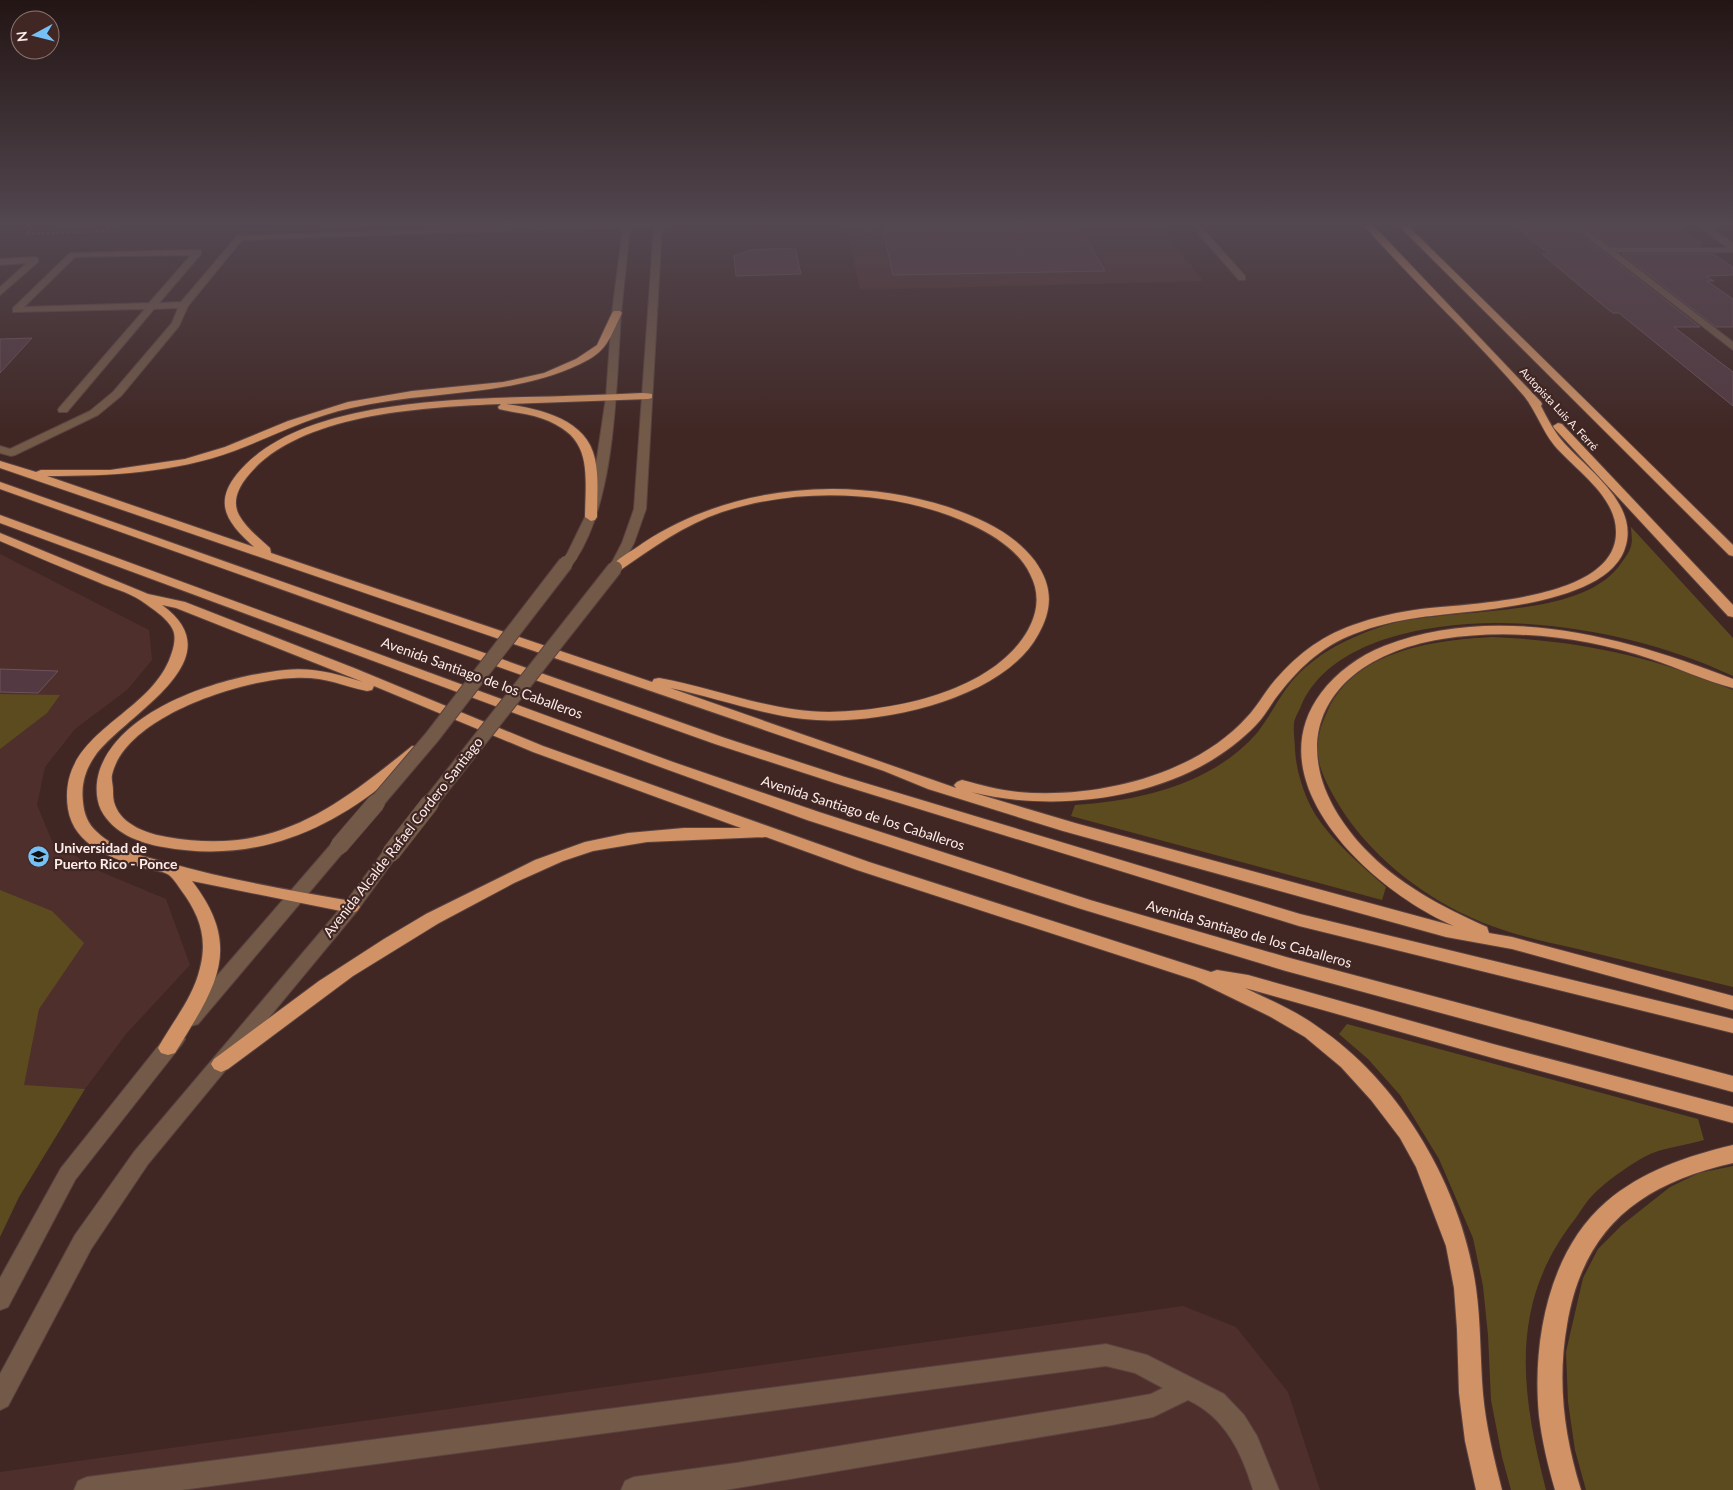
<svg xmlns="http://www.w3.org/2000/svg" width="1733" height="1490" viewBox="0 0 1733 1490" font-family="Lato,sans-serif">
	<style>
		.built { fill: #4f2f2c }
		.green { fill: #5d4b20 }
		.building { fill: #533a42; stroke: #6e535b }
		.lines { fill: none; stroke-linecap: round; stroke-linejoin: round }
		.minor-casing { stroke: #5b4340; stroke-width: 2 }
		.highway-casing { stroke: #5b4340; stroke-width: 2 }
		.path { stroke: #897370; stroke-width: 2; stroke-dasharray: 2.5 2.5; stroke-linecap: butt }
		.minor { fill: #735a48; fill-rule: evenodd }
		.highway { fill: #d19366; fill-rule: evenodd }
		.minor-bridge-far2-casing { stroke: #5b4340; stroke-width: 12; stroke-linecap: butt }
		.minor-bridge-far1-casing { stroke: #5b4340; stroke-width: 16; stroke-linecap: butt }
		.minor-bridge-casing { stroke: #5b4340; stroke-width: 19; stroke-linecap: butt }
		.minor-bridge-far2 { stroke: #735a48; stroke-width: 11 }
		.minor-bridge-far1 { stroke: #735a48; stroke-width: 14 }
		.minor-bridge { stroke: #735a48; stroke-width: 18 }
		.labels { text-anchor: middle; stroke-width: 4.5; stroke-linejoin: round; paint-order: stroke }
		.far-street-label { font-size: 11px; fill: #feedea; stroke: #402724 }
		.street-label { font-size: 14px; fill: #feedea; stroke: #402724 }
		.poi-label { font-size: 14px; font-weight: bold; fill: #feedea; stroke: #402724; text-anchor: start }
	</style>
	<rect width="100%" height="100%" fill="#402724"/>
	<!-- built -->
	<path class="built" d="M1090,224H1159L1203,281L860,290L847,230Z
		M0,554L149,630L152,660L127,690L75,729L45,767L37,805L52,841L99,871L166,899L190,965L126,1034L85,1089L63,1122L0,1178Z
		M1183,1306L1236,1327L1288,1392L1320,1490H0V1472Z"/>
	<!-- green -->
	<path class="green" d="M1631,527L1733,638V676C1649,636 1532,613 1439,627C1388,634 1323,654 1301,706C1299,711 1295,717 1294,723C1293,732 1295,741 1295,750C1296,770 1304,796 1315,814C1331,840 1362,866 1386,887L1382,900L1071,816L1075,805C1139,801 1213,784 1257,733C1268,719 1276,703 1286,689C1310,656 1345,639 1383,626C1447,605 1582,623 1622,562C1625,558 1630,551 1631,546C1633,540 1631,533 1631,527Z
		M1493,637C1581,641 1651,656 1733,690V987C1681,974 1630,962 1578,949C1542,941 1504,933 1470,917C1419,894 1368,853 1339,805C1318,770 1309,749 1328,710C1356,650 1434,640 1493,637Z
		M0,694L60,695L47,713L0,749Z
		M0,890L52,911L84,943L39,1009L24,1085L85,1089L19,1197L0,1237Z
		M1347,1024L1698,1119L1704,1140C1687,1145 1661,1148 1646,1156C1631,1164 1611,1178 1599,1189C1589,1197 1582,1209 1575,1219C1508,1304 1521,1392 1546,1490H1511L1502,1457L1491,1400L1488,1335L1483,1286L1473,1238L1439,1159L1400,1095L1368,1059L1339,1034Z
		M1733,1166V1490H1586L1575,1450L1568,1402L1566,1352L1583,1278L1598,1249L1622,1225L1670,1187L1699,1173Z"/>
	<!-- building -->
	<path class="building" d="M1513,224H1567L1700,327H1674L1733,372V406L1619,313H1613L1605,307L1542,254H1549Z
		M1583,224H1671L1702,243H1697L1701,246H1611Z
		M1080,227L1105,271L893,275L883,230Z
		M795,248L801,274L736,276L734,256L750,250Z
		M1622,254H1713L1733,267V275L1706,276L1714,281H1707L1733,299V327H1716Z
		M32,338L0,373V339Z
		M0,669L58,671L38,693L0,692Z"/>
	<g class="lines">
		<defs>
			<path id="minor" d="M601,223H690L686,225L662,226L646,509L634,543L619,571H611L609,568L622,543L634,509L654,226L630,227C627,256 624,285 621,314C616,386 616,498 576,559H568L566,556L585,517L597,458L606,397L612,313L623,227L242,240L188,306L179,326L121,396L98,415L15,455L11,456L0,453V446L10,449L90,411L113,392L172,323L178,308L154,309L67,412H59L58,410L59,408L145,309L13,312V308L70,253L201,250V254L159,303L181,302L237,236H240ZM191,255L149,303L24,307L75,257Z
				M863,223H871L873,233H867Z
				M1189,223H1198L1245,276V280H1239Z
				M1569,223H1579L1610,248H1728L1693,223H1703L1733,243V252H1616L1733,342V350Z
				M35,257L38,258V262L0,295V287L27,263L0,265V259Z
				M339,841L345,842L347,846L345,850L198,1024L191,1026L184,1024L182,1019L184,1014L333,842Z
				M391,848L397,849L399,853L357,911L148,1164L91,1249L8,1406L0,1410V1374L75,1235L134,1152L345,903L385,849Z
				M175,1032L182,1034L185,1039L182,1044L75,1180L8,1307L0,1310V1278L61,1168L168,1034Z
				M1106,1344L1147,1355L1224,1394L1244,1415L1257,1436L1279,1490H1253C1242,1453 1225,1417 1188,1400L1153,1417L1112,1425L725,1490H621L625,1481L634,1477L736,1463L1112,1401L1151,1394L1163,1388L1135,1373L1106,1366L181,1490H74L78,1481L87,1477Z"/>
			<path id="highway" d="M1362,223H1371L1541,402L1542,404L1541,406C1548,420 1555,433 1565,444C1590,471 1637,504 1626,545C1611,607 1468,610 1416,618C1395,621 1374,626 1354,634C1320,647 1297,670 1275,699C1269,708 1263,718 1256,725C1187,797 1064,815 971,792L1075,823L1454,926C1376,893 1253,784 1321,693C1337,672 1359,656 1384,646C1497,602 1626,637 1733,679V688C1705,681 1678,668 1651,659C1585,637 1511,628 1442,639C1319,659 1275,752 1364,848C1398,884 1442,907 1487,927L1489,933L1512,937L1733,996V1010L1512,949L1446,937L1063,831L928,789L884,771L0,468V461L36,472L41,470H110L185,459L225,447L288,421L348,402L412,391L503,382L544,373L576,359L597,345L612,313L614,311H620L622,313C609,339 608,351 580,364C509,398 427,390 351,408C310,417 273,436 234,451C174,473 110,476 47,476L254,547C229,524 212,505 237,474C300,396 472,399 565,396C583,395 602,395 621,394C631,394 642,392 652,394V398L648,399L506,404C540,409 587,419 595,459C599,478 597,498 597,517L595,520L591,521L585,517C586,466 593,433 534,416C522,413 511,412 499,409L498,407L501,404C426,407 297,413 247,477C238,488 232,502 239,515C246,528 260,539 270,548L271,553L652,682L654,679L659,678C715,688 771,712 829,712C894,711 993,692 1028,630C1038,612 1040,593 1030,574C1019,551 995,536 972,525C897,490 801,486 722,512C684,525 652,548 619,571H611L609,568C618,558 632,551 643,543C731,485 848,475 948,507C980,518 1014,533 1035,561C1053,586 1053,609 1038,635C1002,701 873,727 804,719C758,714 715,697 670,688L956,788L954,785L957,782L962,780C981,785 999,790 1018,792C1095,799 1194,776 1247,717C1256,708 1263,695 1271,685C1294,657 1319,637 1353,625C1375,617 1398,612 1421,609C1469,603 1615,601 1616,533C1617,496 1575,470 1554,445C1542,430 1536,411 1524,396C1473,336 1414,283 1362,223Z
				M1396,223H1405L1733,545V556L1729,555Z
				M1558,423L1562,424L1733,605V617L1728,616L1554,428L1553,426Z
				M0,482L725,738L845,777L1300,914L1733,1019V1033L1299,926L835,783L715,744L0,489Z
				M0,515L673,762L819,812L1090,900L1286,957L1733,1076V1092L1286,971L1078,908L807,820L663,768L0,523Z
				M0,533L148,594L185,602L354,668L543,746L869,862L1211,972L1217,970L1248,975L1493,1044L1733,1107V1123L1493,1058L1245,988C1270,1000 1296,1011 1318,1027C1402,1084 1462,1189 1476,1288C1481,1323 1480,1359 1483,1394C1486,1427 1494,1458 1502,1490H1476L1465,1441L1459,1393L1457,1329L1454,1288L1446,1246L1416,1167L1400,1138L1371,1100L1341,1067L1305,1037L1269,1016L1195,980L857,870L766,837L647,842L593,851L563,861L514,883L439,923L353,976L228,1069L221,1072L214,1069L211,1064L214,1059L319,981L384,939L426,914L535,860L585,842L628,833L684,828H741L533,752L374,686L372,690L367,691C339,685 324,676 293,678C242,680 125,716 112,775C111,779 113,785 113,790C113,795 113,800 115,805C122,825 148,834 167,837C274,856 334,809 412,746H422L425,749C416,761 399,772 388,781C322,835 249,863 163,847C139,843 113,833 101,810C94,795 96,776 103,762C131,704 226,676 285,670C313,667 337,674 363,682L176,608L162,605C238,660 124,715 95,756C85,770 81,785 83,802C84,814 88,824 97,832C117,851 143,856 169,863C229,880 290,890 351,901L357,903L360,907L357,911L351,913L192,881C245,949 214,989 175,1053L168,1055L161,1053L158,1048C173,1021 193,998 200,968C208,938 199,914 181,890C178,886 174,879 169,875C164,871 151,870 144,868C113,859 74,846 68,809C56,730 153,717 172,652C174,646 176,637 173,630C168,618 150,607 140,600C128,592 111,588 98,582C65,569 33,555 0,541Z
				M1733,1145V1163C1640,1184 1583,1228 1567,1325C1557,1382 1564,1435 1581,1490H1555C1548,1466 1542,1441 1539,1416C1532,1343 1548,1252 1606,1202C1642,1171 1687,1156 1733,1145Z"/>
		</defs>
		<!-- minor casing -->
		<use href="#minor" class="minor-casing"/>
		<!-- highway casing -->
		<use href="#highway" class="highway-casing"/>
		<!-- path -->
		<path class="path" d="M35,223L26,234L106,231L115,223"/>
		<!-- minor -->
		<use href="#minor" class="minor"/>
		<!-- highway -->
		<use href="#highway" class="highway"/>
		<defs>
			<path id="minor-bridge-far2" d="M566,564L572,556"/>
			<path id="minor-bridge-far1" d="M375,804L432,737L566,563
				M429,804L615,568"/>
			<path id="minor-bridge" d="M339,846L376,803
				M391,853L430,803"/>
		</defs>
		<!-- minor-bridge-far2 casing -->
		<use href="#minor-bridge-far2" class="minor-bridge-far2-casing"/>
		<!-- minor-bridge-far1 casing -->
		<use href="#minor-bridge-far1" class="minor-bridge-far1-casing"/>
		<!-- minor-bridge casing -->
		<use href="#minor-bridge" class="minor-bridge-casing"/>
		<!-- minor-bridge-far2 -->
		<use href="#minor-bridge-far2" class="minor-bridge-far2"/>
		<!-- minor-bridge-far1 -->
		<use href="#minor-bridge-far1" class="minor-bridge-far1"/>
		<!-- minor-bridge -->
		<use href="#minor-bridge" class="minor-bridge"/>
	</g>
	<!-- sky -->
	<linearGradient id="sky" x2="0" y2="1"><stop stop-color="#231514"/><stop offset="0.52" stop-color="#534750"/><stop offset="1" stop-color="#534750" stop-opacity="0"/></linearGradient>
	<rect width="1733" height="432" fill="url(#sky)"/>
	<!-- icons -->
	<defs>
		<symbol id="university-disc" viewBox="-11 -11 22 22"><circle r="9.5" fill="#75c0f6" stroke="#402724"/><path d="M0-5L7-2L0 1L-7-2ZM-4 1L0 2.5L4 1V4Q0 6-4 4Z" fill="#111"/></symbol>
	</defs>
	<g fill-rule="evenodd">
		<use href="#university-disc" x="26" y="844" width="25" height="25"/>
	</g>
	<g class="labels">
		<!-- far-street labels -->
		<g class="far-street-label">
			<text transform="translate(1559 409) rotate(47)" y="4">Autopista Luis A. Ferré</text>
		</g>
		<!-- street labels -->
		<g class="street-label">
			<text transform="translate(482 678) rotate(20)" y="5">Avenida Santiago de los Caballeros</text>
			<text transform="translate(863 813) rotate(18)" y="5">Avenida Santiago de los Caballeros</text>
			<text transform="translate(403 837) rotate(-52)" y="5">Avenida Alcalde Rafael Cordero Santiago</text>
			<text transform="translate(1249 934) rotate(16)" y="5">Avenida Santiago de los Caballeros</text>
		</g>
		<!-- poi labels -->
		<g class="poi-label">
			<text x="54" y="853">Universidad de<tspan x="54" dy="16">Puerto Rico - Ponce</tspan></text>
		</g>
	</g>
	<!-- north arrow -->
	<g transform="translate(35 35) rotate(263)"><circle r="24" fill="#402724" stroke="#8c7673"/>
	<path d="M0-4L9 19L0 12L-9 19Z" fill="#75c0f6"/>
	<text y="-8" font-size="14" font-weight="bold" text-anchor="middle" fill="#feedea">N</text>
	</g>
</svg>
